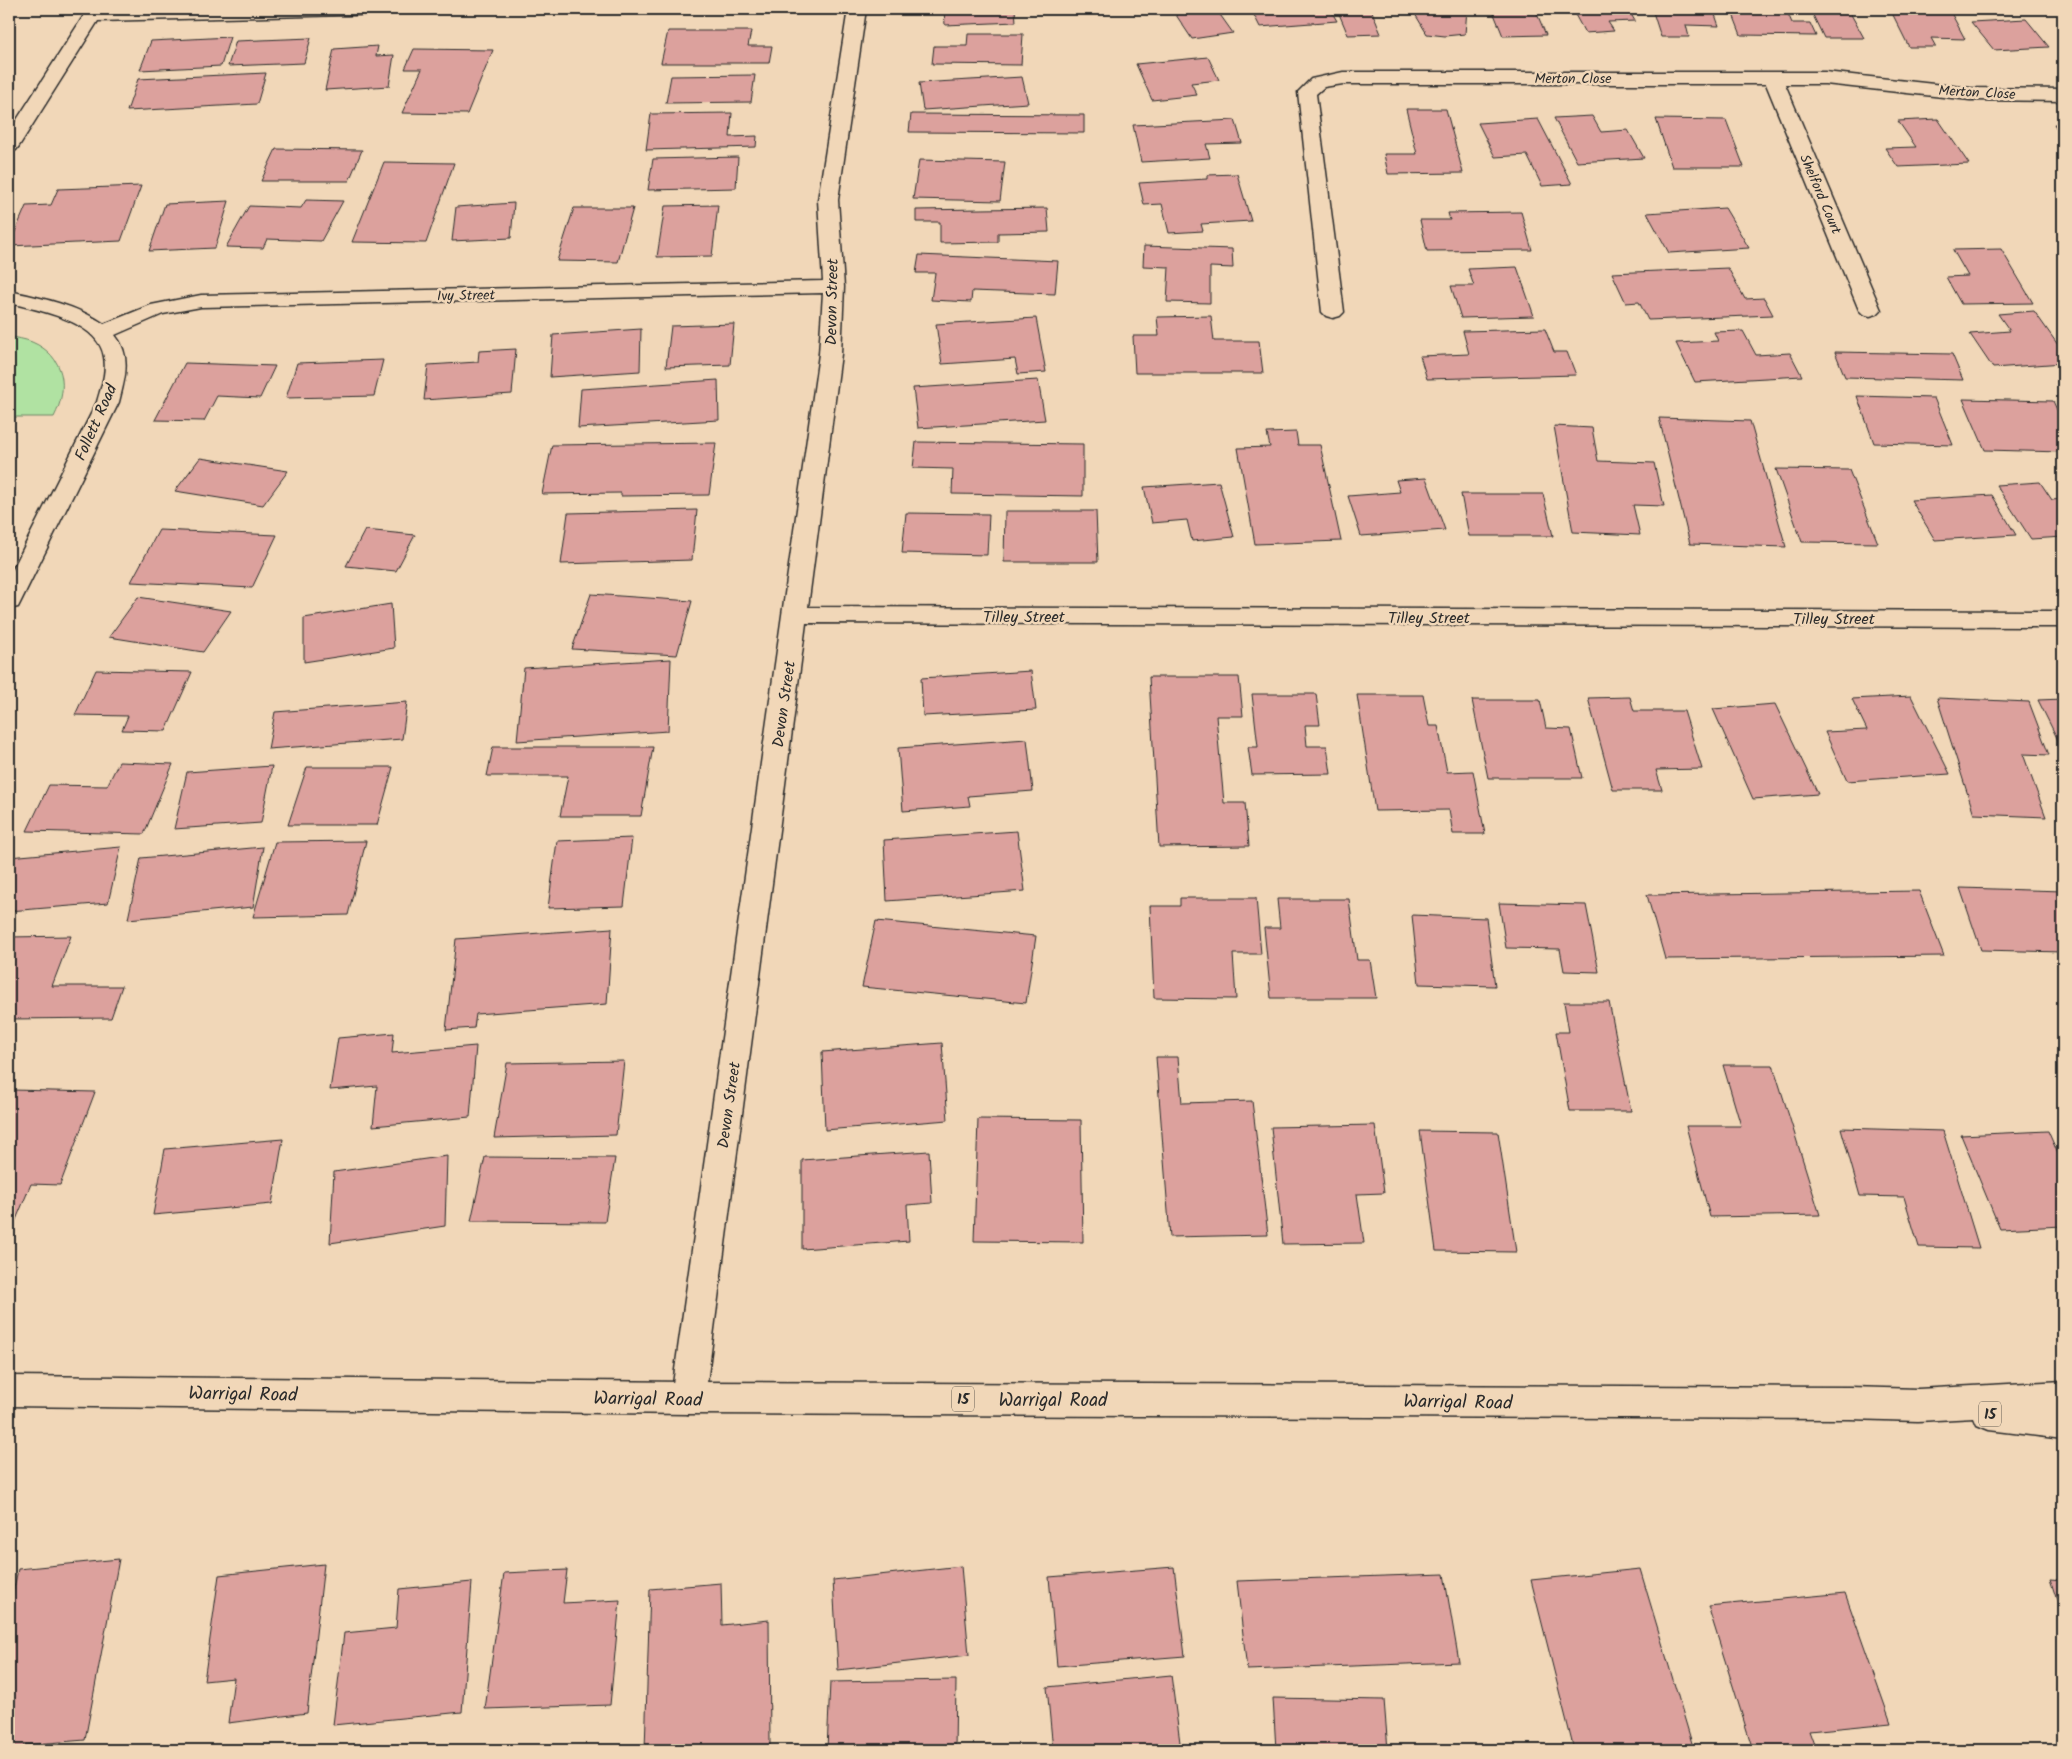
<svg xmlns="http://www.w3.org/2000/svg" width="2072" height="1759" viewBox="0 0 2072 1759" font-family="Kalam,sans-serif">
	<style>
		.green { fill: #b0e2a2; stroke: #6e8666 }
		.building { fill: #dca19d; stroke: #2b2b2b }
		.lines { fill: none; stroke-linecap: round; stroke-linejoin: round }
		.minor-casing { stroke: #2b2b2b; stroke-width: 3 }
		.highway-casing { stroke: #2b2b2b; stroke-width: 3 }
		.minor { fill: #f1d7b8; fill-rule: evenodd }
		.highway { fill: #f1d7b8; fill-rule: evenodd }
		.labels { text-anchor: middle; stroke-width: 5; stroke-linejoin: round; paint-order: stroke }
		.far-street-label { font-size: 14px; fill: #2b2b2b; stroke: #f1d7b8 }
		.shield { fill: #f1d7b8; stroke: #665f55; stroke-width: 1 }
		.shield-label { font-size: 15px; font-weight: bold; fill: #2b2b2b }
		.street-label { font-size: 16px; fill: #2b2b2b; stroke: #f1d7b8 }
		.near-street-label { font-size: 19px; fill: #2b2b2b; stroke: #f1d7b8 }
	</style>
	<rect width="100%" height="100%" fill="#f1d7b8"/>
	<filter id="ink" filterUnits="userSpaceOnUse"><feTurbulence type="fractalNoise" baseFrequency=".02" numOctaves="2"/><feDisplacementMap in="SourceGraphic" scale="10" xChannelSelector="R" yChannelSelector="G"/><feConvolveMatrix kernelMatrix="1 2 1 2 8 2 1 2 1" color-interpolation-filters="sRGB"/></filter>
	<g filter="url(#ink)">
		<!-- green -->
		<path class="green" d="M9,336C16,338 25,339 32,342C65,356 69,388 54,417H9Z"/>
		<!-- building -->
		<path class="building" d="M944,9H1015L1016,22L945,25Z
			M1172,9H1216L1233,33L1192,39Z
			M1251,9H1330L1337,21L1260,27Z
			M1337,9H1379H1371L1381,34L1348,35Z
			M1412,9H1467L1465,34L1445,36L1427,34Z
			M1492,9H1535L1546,35L1503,36Z
			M1572,9H1628L1635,21L1608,22L1614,31L1585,33Z
			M1652,9H1713L1719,26L1686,25L1689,37H1661Z
			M1731,9H1786L1792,23H1810L1816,36L1741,35Z
			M1810,9H1848L1864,38H1824Z
			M1916,9H1949L1965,39L1931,38L1936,47H1909L1892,13H1919Z
			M2026,19L2049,47L1994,50L1971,22Z
			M668,31H751L748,46H772L769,63H661Z
			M968,34H1023L1021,65L932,64L934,46H967Z
			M230,37L221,66L140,70L151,41Z
			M311,38L304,63L228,66L236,41Z
			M378,46L376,56L394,55L389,86L325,90L334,49Z
			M414,49L493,50L467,114L402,113L422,69H405Z
			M1208,57L1219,80L1191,83L1197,95L1152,100L1136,64Z
			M266,73L257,104L127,111L138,79Z
			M755,75L751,102L666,103L671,76Z
			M1022,77L1028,103L923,110L919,83Z
			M1406,109H1446L1463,173L1388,174L1384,154H1417Z
			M732,113L730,137L757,136L756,147L646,150L651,114Z
			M911,114L1084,115V133L909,132Z
			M1592,116L1601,132L1628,130L1644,158L1577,162L1554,118Z
			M1538,119L1572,184L1542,186L1527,155L1495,157L1478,123Z
			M1656,119L1726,120L1744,167H1672Z
			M1938,119L1969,164L1898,167L1885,148L1916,147L1898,121Z
			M1235,120L1242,143L1206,144L1210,158L1141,162L1133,125Z
			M2054,124H2063V139Z
			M276,149L362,150L349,181H261Z
			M738,157L736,188L648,190L653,159Z
			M919,160L1005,162L1000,201L913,199Z
			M384,162L454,163L426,243L352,242Z
			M1237,174L1251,221L1201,224L1203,231L1169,233L1162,204L1144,205L1139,183L1207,179V175Z
			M141,186L121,241L9,246L26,206L51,205L58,189Z
			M306,200L343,201L321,241L267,239L263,248L226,247L249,206L301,208Z
			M229,201L215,248L149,251L165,204Z
			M514,203L511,238L452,241L456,207Z
			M718,205L712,256L657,257L665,206Z
			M574,208H633L618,262L557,261Z
			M1047,208L1049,232L998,233V242L940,243V222H916V210Z
			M1725,208L1749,248L1669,253L1647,213Z
			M1521,212L1532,250L1427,251L1420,220H1450L1448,213Z
			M1144,246L1232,249L1233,268L1210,267V303L1167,302L1169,267L1143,266Z
			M2001,249L2033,303L1961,304L1946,277L1968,276L1953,250Z
			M919,255L1058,261L1055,294L972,291L971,302L931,300L935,273H916Z
			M1517,267L1534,316L1461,318L1451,286H1474L1468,269Z
			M1728,268L1745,299L1764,298L1773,315L1648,320L1639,302L1626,303L1612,273Z
			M2034,311L2063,352V363L1993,368L1970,334L2010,331L1998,314Z
			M1211,316L1214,341H1259L1263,373H1135L1133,336H1159L1157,317Z
			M1036,318L1046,372L1018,374L1015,359L942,364L936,324Z
			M734,324L730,365L666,367L671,326Z
			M641,329L640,371L550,377L553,335Z
			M1545,329L1554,352H1567L1576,375L1427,379L1420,356L1469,354L1463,331Z
			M1743,331L1756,355L1790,353L1802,376L1695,382L1676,343L1718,341L1714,332Z
			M516,349L512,394L424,400L428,365L478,362L479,351Z
			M1835,352L1952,354L1963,380L1845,377Z
			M383,360L374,396L286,398L297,363Z
			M185,363L275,366L260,398L217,396L204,421L155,420Z
			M718,380L719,420L578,428L581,389Z
			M1038,380L1045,420L918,428L913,388Z
			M1857,396L1934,398L1953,445L1874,443Z
			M1963,399L2053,401L2063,423V452L1985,450Z
			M1659,418L1750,421L1786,547L1690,544Z
			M1554,426L1592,428L1598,461L1654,463L1664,506L1633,505L1640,535L1573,532Z
			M1296,432L1298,445H1320L1341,541L1255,544L1238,448L1270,447L1267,433Z
			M916,442L1083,444V496L952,494L953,469L913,468Z
			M716,443L709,495L621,496V493L542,494L552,445Z
			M200,458L288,471L263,505L175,491Z
			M1776,469L1849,470L1878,543L1802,542Z
			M1426,478L1445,530L1361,536L1348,496L1400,492L1396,480Z
			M1219,482L1234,537L1192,541L1187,520L1152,523L1144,487Z
			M2040,482L2052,500L2063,499V537L2031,539L1996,485Z
			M1461,494H1543L1553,536H1469Z
			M1992,495L2016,535L1935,540L1911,500Z
			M697,510L692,560L561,564L568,513Z
			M1005,511H1096L1098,562H1004Z
			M906,513L989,514L987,555L902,553Z
			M159,530L277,535L252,588L131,582Z
			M365,530L415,535L396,571L346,566Z
			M591,594L692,601L677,655L572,649Z
			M138,597L231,611L203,652L109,637Z
			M391,604L394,648L304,662V618Z
			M671,659L668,731L517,741L524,668Z
			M96,670L192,672L166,731L122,730L128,716L75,715Z
			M1031,671L1036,710L923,716L921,678Z
			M1149,677H1239L1243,716H1216L1224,803H1245L1249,846L1159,847Z
			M1252,694H1316L1320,725H1305L1307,746H1327L1331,774L1252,775L1248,747H1258Z
			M1357,695H1423L1429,726H1438L1447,772L1473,771L1485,834H1453L1449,810L1375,811Z
			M1911,696L1950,774L1847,781L1825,732L1867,730L1852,699Z
			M1630,697L1634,711H1684L1702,769L1656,770L1662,790H1613L1588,698Z
			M1937,698L2029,702L2049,755L2023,754L2046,817L1974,814Z
			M2063,699V750L2038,700Z
			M1472,700H1540L1546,728L1571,729L1582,778H1488Z
			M407,702L402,739L268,749L275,712Z
			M1775,704L1818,794L1753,799L1713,709Z
			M1027,739L1033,791L968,796L970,806L903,811L898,748Z
			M493,747H653L641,816H560L568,776H487Z
			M119,762L173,764L144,834L27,831L49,785L107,786Z
			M272,766L261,823L174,829L187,772Z
			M307,767H393L377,825H288Z
			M1017,831L1025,891L887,901L884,840Z
			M632,838L624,906L548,908L557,841Z
			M366,841L348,915L253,917L275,842Z
			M121,847L108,903L9,911V857Z
			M263,847L253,907L128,919L141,858Z
			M1960,888L2063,891V952L1981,950Z
			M1919,891L1944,956L1665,959L1647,895Z
			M1180,898H1256L1261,954H1233L1236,999L1154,998L1150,906H1180Z
			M1277,899H1349L1357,960H1370L1376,998H1271L1264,928H1280Z
			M1499,903L1586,905L1599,972L1564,971L1560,949L1506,948Z
			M1412,915L1486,918L1495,986L1419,984Z
			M876,921L1036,936L1026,1003L862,987Z
			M612,928L607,1004L476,1014L474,1028L446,1030L456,939Z
			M71,936L52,986H122L111,1018L9,1019V937Z
			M1564,1002H1609L1631,1111H1570L1556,1032H1569Z
			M394,1033L392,1053L476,1046L470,1117L373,1126L377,1086L330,1090L338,1038Z
			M942,1043L948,1120L825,1130L822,1052Z
			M1156,1057H1178L1182,1103L1252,1101L1268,1235L1170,1237Z
			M624,1061L616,1135L494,1138L507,1063Z
			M1723,1065H1773L1820,1215L1710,1217L1686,1126H1741Z
			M12,1090L95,1092L60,1185L31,1184L10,1234H9V1098Z
			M978,1119L1081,1120L1083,1242L974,1241Z
			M1375,1125L1384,1193L1357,1194L1364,1243L1283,1244L1271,1127Z
			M1841,1128L1943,1131L1979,1248L1919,1247L1904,1197L1860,1196Z
			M1420,1131L1498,1132L1516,1252L1436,1251Z
			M2048,1131L2063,1165V1226L2000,1229L1961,1135Z
			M283,1139L272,1204L153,1215L165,1149Z
			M929,1151L932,1203L907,1205L909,1241L802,1249V1160Z
			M447,1156L445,1226L330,1243L334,1172Z
			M485,1157L615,1158L605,1222L471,1221Z
			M119,1559L85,1740L24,1745L23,1750H9V1613L18,1569Z
			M324,1564L307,1713L228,1723L234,1678L204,1681L219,1575Z
			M961,1566L969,1655L838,1670L833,1580Z
			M1174,1567L1185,1656L1057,1666L1049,1577Z
			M1640,1569L1694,1750H1574L1531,1580Z
			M567,1570L563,1603L620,1600L610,1705L485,1709L504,1573Z
			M1444,1574L1459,1662L1247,1670L1237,1581Z
			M2050,1579L2063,1580V1619Z
			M472,1582L462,1712L333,1725L344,1633L396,1628L399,1589Z
			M721,1583L722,1625L769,1620L770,1745L716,1750H645L650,1589Z
			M1845,1593L1891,1723L1809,1731L1816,1750H1753L1708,1606Z
			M1171,1675L1181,1750H1053L1047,1687Z
			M956,1680L955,1750H827L830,1682Z
			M1273,1698L1384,1700L1388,1750H1276Z"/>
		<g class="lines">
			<defs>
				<path id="minor" d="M88,9H106L105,10L398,9L395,13L389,14L98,21L19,146L16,150L9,152V132Z
					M848,9H866L838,200L844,287L841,354L808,607L2063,611V627L806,623L705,1398L700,1409L688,1414L676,1409L671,1398L819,354L823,293L201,307L163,314L115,335C132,356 125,378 119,402L21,601L18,607L9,609V577L97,402C101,387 107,373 104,357C99,321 38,310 9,303V291C42,298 76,305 104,324L151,305L201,295L823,281L818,200Z
					M1343,72H1825L1970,88L2063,89V101L1970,100L1825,84H1785L1881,310L1877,314L1870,316L1863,314L1859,310L1766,84H1343L1324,87L1316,94L1344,312L1340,316L1333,318L1326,316L1322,312L1298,92L1311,79Z"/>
				<path id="highway" d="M9,1376L688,1382L1850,1387L1918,1389L2063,1381V1439L1989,1430L1977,1425L1974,1418L1918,1421L1850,1419L688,1414L9,1406Z"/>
			</defs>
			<!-- minor casing -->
			<use href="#minor" class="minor-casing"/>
			<!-- highway casing -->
			<use href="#highway" class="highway-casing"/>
			<!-- minor -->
			<use href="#minor" class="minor"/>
			<!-- highway -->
			<use href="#highway" class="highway"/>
		</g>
	</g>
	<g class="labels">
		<!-- far-street labels -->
		<g class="far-street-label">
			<text x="1573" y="83">Merton Close</text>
			<text transform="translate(1977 92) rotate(3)" y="5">Merton Close</text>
			<text transform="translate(1821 194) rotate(67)" y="5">Shelford Court</text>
			<text transform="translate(466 295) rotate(-1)" y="5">Ivy Street</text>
		</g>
		<!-- shield labels -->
		<g class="shield">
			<rect x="952" y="1386.5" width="22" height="25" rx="4"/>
			<rect x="1979" y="1401.5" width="22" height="25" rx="4"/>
		</g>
		<g class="shield-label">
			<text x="963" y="1404">15</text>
			<text x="1990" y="1419">15</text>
		</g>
		<!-- street labels -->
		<g class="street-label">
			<text transform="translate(831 302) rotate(-89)" y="6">Devon Street</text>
			<text transform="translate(95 422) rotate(-66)" y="6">Follett Road</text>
			<text x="1024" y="622">Tilley Street</text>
			<text x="1429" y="623">Tilley Street</text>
			<text x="1834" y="624">Tilley Street</text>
			<text transform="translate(783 704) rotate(-82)" y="6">Devon Street</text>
			<text transform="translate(728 1105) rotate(-82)" y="6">Devon Street</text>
		</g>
		<!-- near-street labels -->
		<g class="near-street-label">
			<text transform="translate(243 1393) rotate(1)" y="7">Warrigal Road</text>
			<text transform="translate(648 1398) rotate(1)" y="7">Warrigal Road</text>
			<text x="1053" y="1406">Warrigal Road</text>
			<text transform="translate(1458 1401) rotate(1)" y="7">Warrigal Road</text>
		</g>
	</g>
	<!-- margin -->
	<rect width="2072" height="1759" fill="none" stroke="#f1d7b8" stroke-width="30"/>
	<rect x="15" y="15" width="2042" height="1729" fill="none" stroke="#2b2b2b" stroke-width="2" filter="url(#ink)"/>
</svg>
